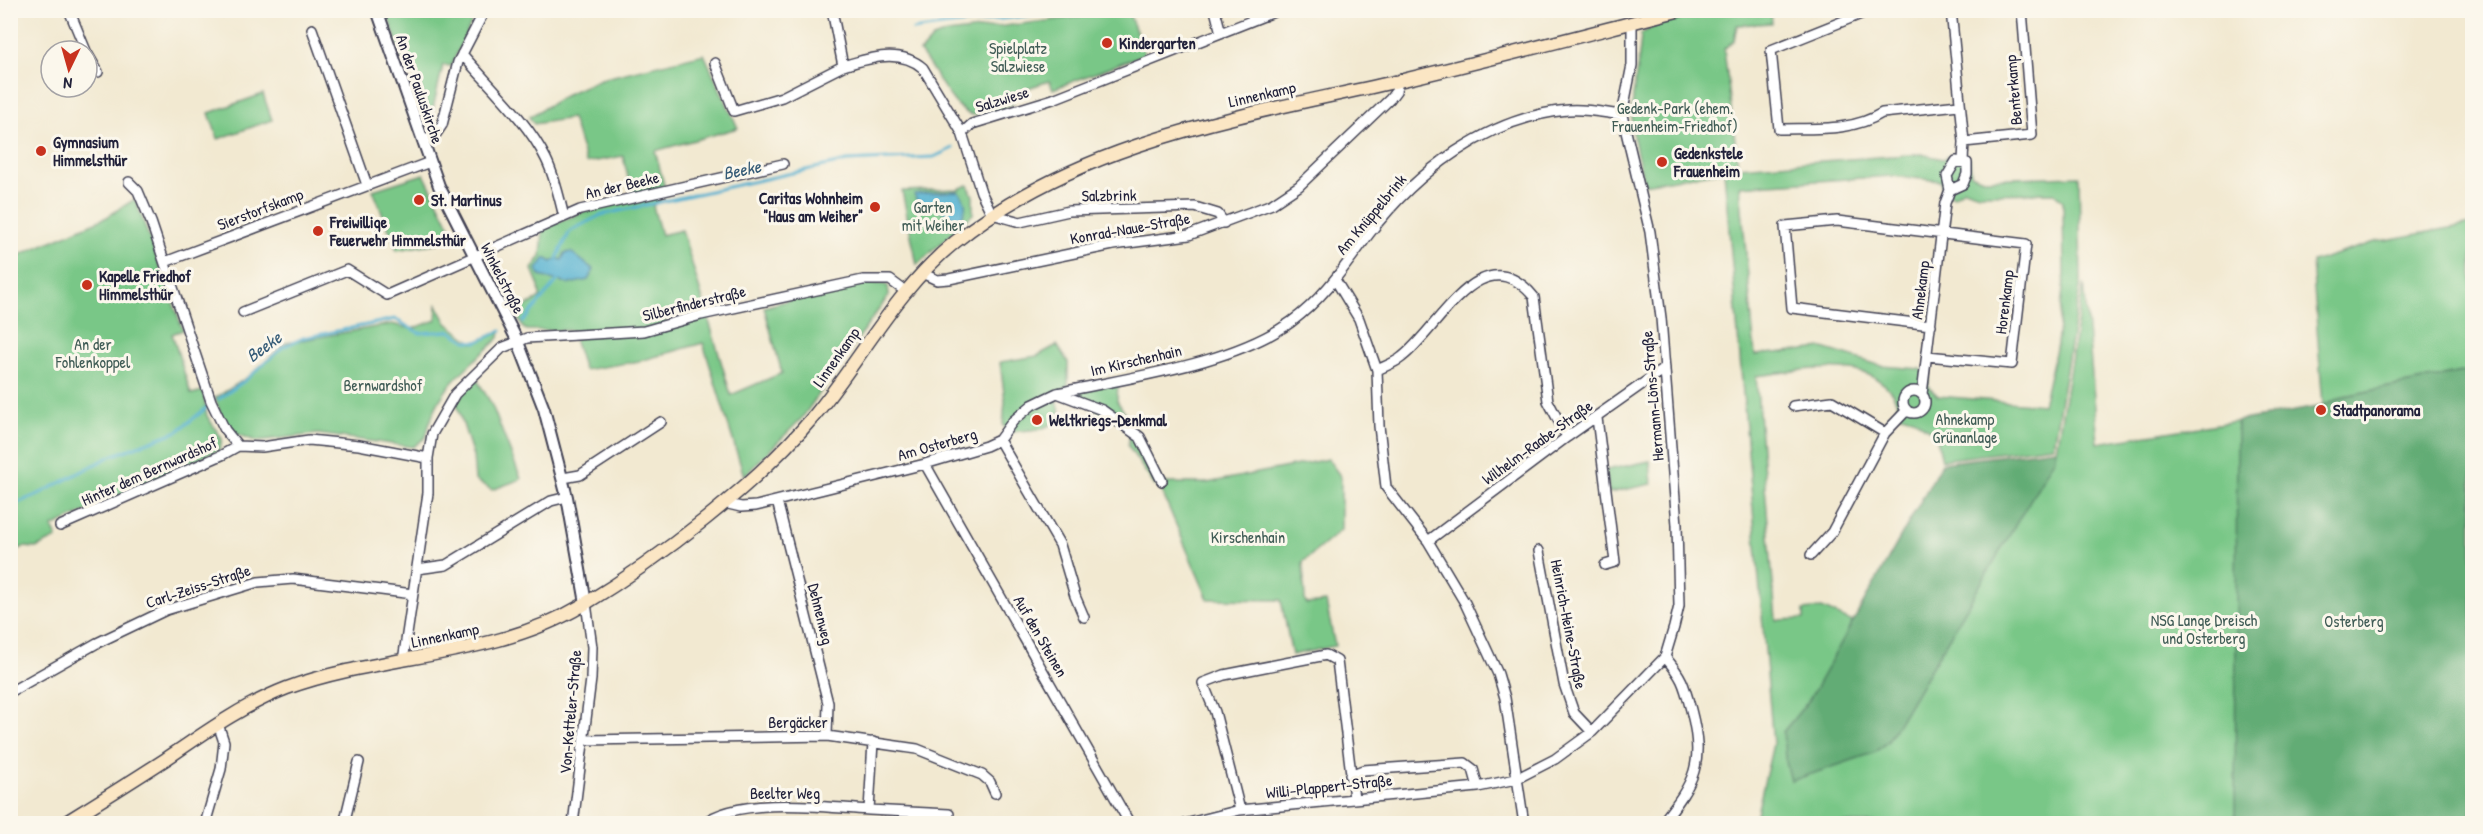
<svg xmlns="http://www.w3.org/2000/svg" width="2483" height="834" viewBox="0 0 2483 834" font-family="'Patrick Hand',sans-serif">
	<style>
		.green { fill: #79c787; stroke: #4e7461; stroke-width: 1.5; fill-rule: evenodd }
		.forest { fill: #62ac74; stroke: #426758; stroke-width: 1.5 }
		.water { fill: #51b0d0; stroke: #3a6986; stroke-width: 1.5 }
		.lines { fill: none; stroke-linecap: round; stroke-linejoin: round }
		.stream { stroke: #51b0d0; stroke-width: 3 }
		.minor-casing { stroke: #414052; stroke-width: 12 }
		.tertiary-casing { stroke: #414052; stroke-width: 14 }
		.secondary-casing { stroke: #414052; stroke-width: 15 }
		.minor { stroke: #fff; stroke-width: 9 }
		.tertiary { stroke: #fff; stroke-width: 10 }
		.secondary { stroke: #fbe6c4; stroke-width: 12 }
		.poi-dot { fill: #c8321e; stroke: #fbf7ec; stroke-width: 2 }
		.labels { text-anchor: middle; stroke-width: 6; stroke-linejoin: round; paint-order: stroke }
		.poi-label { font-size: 16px; font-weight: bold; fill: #22223b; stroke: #fbf7ec; text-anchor: start }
		.park-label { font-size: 16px; fill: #405c56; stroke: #fbf7ec }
		.street-label { font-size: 16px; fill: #22223b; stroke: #fbf7ec }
		.water-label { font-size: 18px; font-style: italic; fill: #355b77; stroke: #fbf7ec }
	</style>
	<rect width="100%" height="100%" fill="#fbf7ec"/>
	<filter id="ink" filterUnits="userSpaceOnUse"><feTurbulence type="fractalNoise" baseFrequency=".0167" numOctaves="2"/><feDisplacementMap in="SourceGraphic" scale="12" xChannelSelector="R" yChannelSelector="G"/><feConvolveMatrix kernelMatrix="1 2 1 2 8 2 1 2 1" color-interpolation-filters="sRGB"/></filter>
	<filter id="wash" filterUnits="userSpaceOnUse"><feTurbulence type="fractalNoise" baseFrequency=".008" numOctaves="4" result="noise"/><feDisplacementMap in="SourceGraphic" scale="24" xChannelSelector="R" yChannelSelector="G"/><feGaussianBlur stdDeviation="1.35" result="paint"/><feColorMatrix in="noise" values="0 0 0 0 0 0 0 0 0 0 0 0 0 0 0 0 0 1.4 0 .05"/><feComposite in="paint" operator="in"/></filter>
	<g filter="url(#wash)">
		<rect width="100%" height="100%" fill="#f2e9d1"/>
		<!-- green -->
		<path class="green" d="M386,11H477L451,66L443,65L432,113L428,112L419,80L404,62Z
			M1128,11L1145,54L1053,89L1049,81L1010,94L1014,103C1001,108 987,116 973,115C955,114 933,67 920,52L933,38L947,33L1086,16L1103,11Z
			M1710,11H1771L1772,23L1737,25L1734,40L1724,49L1738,167L1921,154L1943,159L1955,153L1970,158L1971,174L1983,179L2079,176L2081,282L2053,446L1942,460L1936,435L1913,418L1901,415C1887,349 1804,371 1756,376L1776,620L1804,619V610L1822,608L1853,622L1809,701L1783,732L2055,456L2084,284L2098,443L2237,421V427L2472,398V823H1750L1757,813L1773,744L1724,171L1644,184C1640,163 1632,140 1632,119C1631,90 1640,63 1641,34L1656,25ZM1893,176L1941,181L1942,191L1954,196L1964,189L1979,194L2054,193L2063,201L2064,280L2057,344L2043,405L1938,396L1928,386L1929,379L1921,369L1882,366L1823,348L1755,355L1740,186Z
			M704,54L738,128L655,151L666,192L653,206L661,235L682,230L731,395L782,373L764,307C789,301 869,275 888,286L889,295L802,418L744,476L703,343L640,361L584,370L573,336L644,332L696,317L693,305L664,313L666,324L642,331L527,330L523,328L515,312L540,298L539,286L532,269L541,256L543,229L585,211L633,199L623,156L586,163L572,118L534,124L529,117L569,93L601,79Z
			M263,94L272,120L218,139L209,113Z
			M424,174L454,235L438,243L397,250L373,190Z
			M968,185L973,196V214L917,265L902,191L958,189Z
			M135,199L183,330L172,334L191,394L203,391L207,416L222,439L220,449L52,527L57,538L36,548L24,547L11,551L10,259L107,217Z
			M2472,224V370L2345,396L2323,406L2312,262L2375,242Z
			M437,305L447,323L473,343L500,331L499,338C464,371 436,388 426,437L413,447L318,434L256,441L237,434L222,418L215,398L248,377L286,343L392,324L412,329L436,320Z
			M1057,345L1068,362V385L1056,397L1060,411L1057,422L1041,429L1011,432L1003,426L1005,401L1000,362L1037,356Z
			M476,378L491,403L521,479L492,490L475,480L473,456L456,402Z
			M1118,382L1117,401L1138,433L1065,393Z
			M1130,433L1138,438L1162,483H1207L1328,459L1341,477V530L1303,562L1305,601L1307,604L1326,602L1335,646L1292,655L1281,600L1208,599L1159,485L1155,486L1128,446Z
			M1650,461L1652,484L1609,493L1606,470Z"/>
		<!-- forest -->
		<path class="forest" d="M2472,370V820L2459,824L2235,823L2237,421L2323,406L2345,396Z
			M2055,449V458L1888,741L1876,752L1791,781L1785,758L1783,732L1809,700L1942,463Z"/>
		<!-- water -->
		<path class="water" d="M958,191C967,200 968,209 960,219L952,217L934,206H919L914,194Z
			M571,252L594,270L588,280L569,284L540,276L537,269L545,258L552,262L557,258L562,260L565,253Z"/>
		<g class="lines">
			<!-- stream -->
			<path class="stream" d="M913,30C964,22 1015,19 1065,10
				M557,258L570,231L601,215L847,161L934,157L953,148
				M523,322L558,280
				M219,399L247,379L283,347L303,338L395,319L419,333L450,331L466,341L477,342L501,331
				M10,506L39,494L111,456L178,431L210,405"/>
		</g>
	</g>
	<g filter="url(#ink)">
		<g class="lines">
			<defs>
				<path id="minor" d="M69,10L86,51
					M832,10L843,66C869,58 900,48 923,68L962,133L981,192L992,214L1020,222L1069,211L1195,207L1218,214L1224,223
					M1215,10L1221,33
					M1871,10L1771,50L1779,129C1813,128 1852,132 1882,113L1959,105
					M1951,10L1964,142L1963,161
					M312,29L367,185
					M87,53L98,72
					M462,54C490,87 527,120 546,159C555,177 559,197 564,217
					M715,63L734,111L782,97L843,66
					M962,133L972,124L1053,99L1279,10
					M423,142L436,134L442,125L458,62L485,10
					M1964,142L2032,135L2022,10
					M1956,161L1967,163V174L1963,184L1950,190L1947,176Z
					M129,182L138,191L151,222L211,401L225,430L238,446
					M165,262L430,162
					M922,273L937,280L949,279L1113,245L1189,235L1272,204L1299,186L1390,99L1396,91L1398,81
					M1336,281L1359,319L1377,370L1379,426L1386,487L1428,541L1465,603L1498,674L1505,698L1524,824
					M243,312L347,270L387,295L580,210L783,164
					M1927,356L2012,364L2026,244L1837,221L1785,226L1792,308L1931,325
					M1377,370C1385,366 1395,363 1402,357C1440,328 1482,234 1534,297L1548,401L1567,437
					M1903 402a11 11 0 1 1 22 0a11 11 0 1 1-22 0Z
					M1057,393L1102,410L1140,437L1162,481
					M1922,394L1945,203L1950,190
					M1793,406L1832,401L1885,433
					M1597,418L1615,562L1605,565
					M999,440L1060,545L1075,596L1084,617
					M925,464L1130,824
					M563,478L580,475L661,422
					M777,501L828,703L827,736
					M724,503L741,507L756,506L925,464L986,446L999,440L1013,421L1032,405L1057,393C1129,377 1231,365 1291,322C1324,298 1345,266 1369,234C1416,172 1488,117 1568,110C1585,108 1605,113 1622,115
					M60,526L222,455L238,446L262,447L309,440L359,445L428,458
					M1428,541L1567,437L1665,368
					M1539,551L1564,684L1574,713L1592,732
					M1811,555L1832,532L1885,433L1907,410
					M417,569L446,565L551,501L567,497
					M403,661L428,493V458L432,434L455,394L502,348L527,338L644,331L701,315L863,280H890L905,291
					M10,692L97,643L166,610L258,582L293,579L413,594
					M585,740L827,736L917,749L982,775L990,782L995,793
					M873,742L869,810L949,814
					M1350,775L1363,770L1465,763L1473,769L1478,787
					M1240,810L1215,712L1203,683L1224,675L1326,655L1337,661L1354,798
					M205,824L221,769L224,742L218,724
					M344,824L359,762
					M573,824L591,679L592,647L586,603
					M703,824C737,796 826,807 869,810
					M1185,824L1240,810L1478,787L1516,779L1555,759L1592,732L1665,657L1674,627L1679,606L1677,525L1661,318L1650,232L1622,115L1632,65V23
					M1661,824C1695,782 1705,763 1691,710C1684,684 1683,678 1665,657"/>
				<path id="tertiary" d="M377,10L439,186L518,342L544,409L567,497L586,603"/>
				<path id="secondary" d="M63,824C97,803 132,781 166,759C204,733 243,705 287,688C383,653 493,659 583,605C659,559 757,484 814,416C862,358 896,290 955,242C1083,139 1244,116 1399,81C1494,59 1587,34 1681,10"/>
			</defs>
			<!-- minor casing -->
			<use href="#minor" class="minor-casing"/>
			<!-- tertiary casing -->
			<use href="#tertiary" class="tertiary-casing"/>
			<!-- secondary casing -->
			<use href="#secondary" class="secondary-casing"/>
			<!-- minor -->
			<use href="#minor" class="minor"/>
			<!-- tertiary -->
			<use href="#tertiary" class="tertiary"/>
			<!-- secondary -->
			<use href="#secondary" class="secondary"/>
		</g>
	</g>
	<!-- markers -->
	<g class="poi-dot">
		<circle cx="1107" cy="43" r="6"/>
		<circle cx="41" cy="151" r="6"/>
		<circle cx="1662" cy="162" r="6"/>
		<circle cx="419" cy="200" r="6"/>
		<circle cx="875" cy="207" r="6"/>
		<circle cx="318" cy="231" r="6"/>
		<circle cx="87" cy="285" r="6"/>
		<circle cx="2321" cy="410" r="6"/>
		<circle cx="1037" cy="420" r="6"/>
	</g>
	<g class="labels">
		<!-- poi labels -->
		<g class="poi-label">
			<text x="1119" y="49">Kindergarten</text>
			<text x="53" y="148">Gymnasium<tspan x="53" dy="18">Himmelsthür</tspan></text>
			<text x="1674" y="159">Gedenkstele<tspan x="1674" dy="18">Frauenheim</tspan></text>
			<text x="863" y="204" text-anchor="end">Caritas Wohnheim<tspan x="863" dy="18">"Haus am Weiher"</tspan></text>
			<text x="431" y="206">St. Martinus</text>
			<text x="330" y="228">Freiwillige<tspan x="330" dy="18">Feuerwehr Himmelsthür</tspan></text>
			<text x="99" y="282">Kapelle Friedhof<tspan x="99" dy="18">Himmelsthür</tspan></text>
			<text x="2333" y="416">Stadtpanorama</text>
			<text x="1049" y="426">Weltkriegs-Denkmal</text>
		</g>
		<!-- park labels -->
		<g class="park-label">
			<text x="1018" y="54">Spielplatz<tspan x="1018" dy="18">Salzwiese</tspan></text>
			<text x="1675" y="114">Gedenk-Park (ehem.<tspan x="1675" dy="18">Frauenheim-Friedhof)</tspan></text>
			<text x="933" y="213">Garten<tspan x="933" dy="18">mit Weiher</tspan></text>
			<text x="93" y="350">An der<tspan x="93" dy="18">Fohlenkoppel</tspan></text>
			<text x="383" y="391">Bernwardshof</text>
			<text x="1965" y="425">Ahnekamp<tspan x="1965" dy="18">Grünanlage</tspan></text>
			<text x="1248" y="543">Kirschenhain</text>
			<text x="2204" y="626">NSG Lange Dreisch<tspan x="2204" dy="18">und Osterberg</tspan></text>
			<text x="2354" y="627">Osterberg</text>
		</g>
		<!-- street labels -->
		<g class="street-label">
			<text transform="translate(420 89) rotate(71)" y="6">An der Pauluskirche</text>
			<text transform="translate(2013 90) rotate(-95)" y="6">Benterkamp</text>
			<text transform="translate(1262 94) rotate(-13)" y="6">Linnenkamp</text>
			<text transform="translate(1002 99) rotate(-17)" y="6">Salzwiese</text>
			<text transform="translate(622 185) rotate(-13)" y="6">An der Beeke</text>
			<text transform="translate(1109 195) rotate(-1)" y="6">Salzbrink</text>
			<text transform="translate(260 209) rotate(-21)" y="6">Sierstorfskamp</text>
			<text transform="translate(1371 214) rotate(-50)" y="6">Am Knüppelbrink</text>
			<text transform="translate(1130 228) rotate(-10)" y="6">Konrad-Naue-Straße</text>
			<text transform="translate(503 278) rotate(63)" y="6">Winkelstraße</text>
			<text transform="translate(1920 290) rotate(-83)" y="6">Ahnekamp</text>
			<text transform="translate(2004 302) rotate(-83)" y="6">Horenkamp</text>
			<text transform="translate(694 303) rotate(-14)" y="6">Silberfinderstraße</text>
			<text transform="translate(836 357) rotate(-55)" y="6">Linnenkamp</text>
			<text transform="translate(1136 360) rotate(-13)" y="6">Im Kirschenhain</text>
			<text transform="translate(1652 396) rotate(-95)" y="6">Hermann-Löns-Straße</text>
			<text transform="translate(1537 442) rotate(-36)" y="6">Wilhelm-Raabe-Straße</text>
			<text transform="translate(937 444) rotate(-16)" y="6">Am Osterberg</text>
			<text transform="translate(149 471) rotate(-24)" y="6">Hinter dem Bernwardshof</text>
			<text transform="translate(198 586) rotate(-18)" y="6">Carl-Zeiss-Straße</text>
			<text transform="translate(821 614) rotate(76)" y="6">Dehnenweg</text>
			<text transform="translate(1569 624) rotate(79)" y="6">Heinrich-Heine-Straße</text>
			<text transform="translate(445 635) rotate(-12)" y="6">Linnenkamp</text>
			<text transform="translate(1041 636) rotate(60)" y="6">Auf den Steinen</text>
			<text transform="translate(570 712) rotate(-85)" y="6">Von-Ketteler-Straße</text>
			<text x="798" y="728">Bergäcker</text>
			<text transform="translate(1329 786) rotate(-6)" y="6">Willi-Plappert-Straße</text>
			<text x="785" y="799">Beelter Weg</text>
		</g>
		<!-- water labels -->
		<g class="water-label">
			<text transform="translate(742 170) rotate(-12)" y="6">Beeke</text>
			<text transform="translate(264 347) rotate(-36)" y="6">Beeke</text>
		</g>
	</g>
	<!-- margin -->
	<rect width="2483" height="834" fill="none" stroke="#fbf7ec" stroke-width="36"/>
	<!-- north arrow -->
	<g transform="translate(69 69) rotate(185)"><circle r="28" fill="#fbf7ec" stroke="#a4a2a5" stroke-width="1.5"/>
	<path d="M0-4.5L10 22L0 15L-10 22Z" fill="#c8321e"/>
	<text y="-9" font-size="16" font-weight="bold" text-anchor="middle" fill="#22223b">N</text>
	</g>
</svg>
